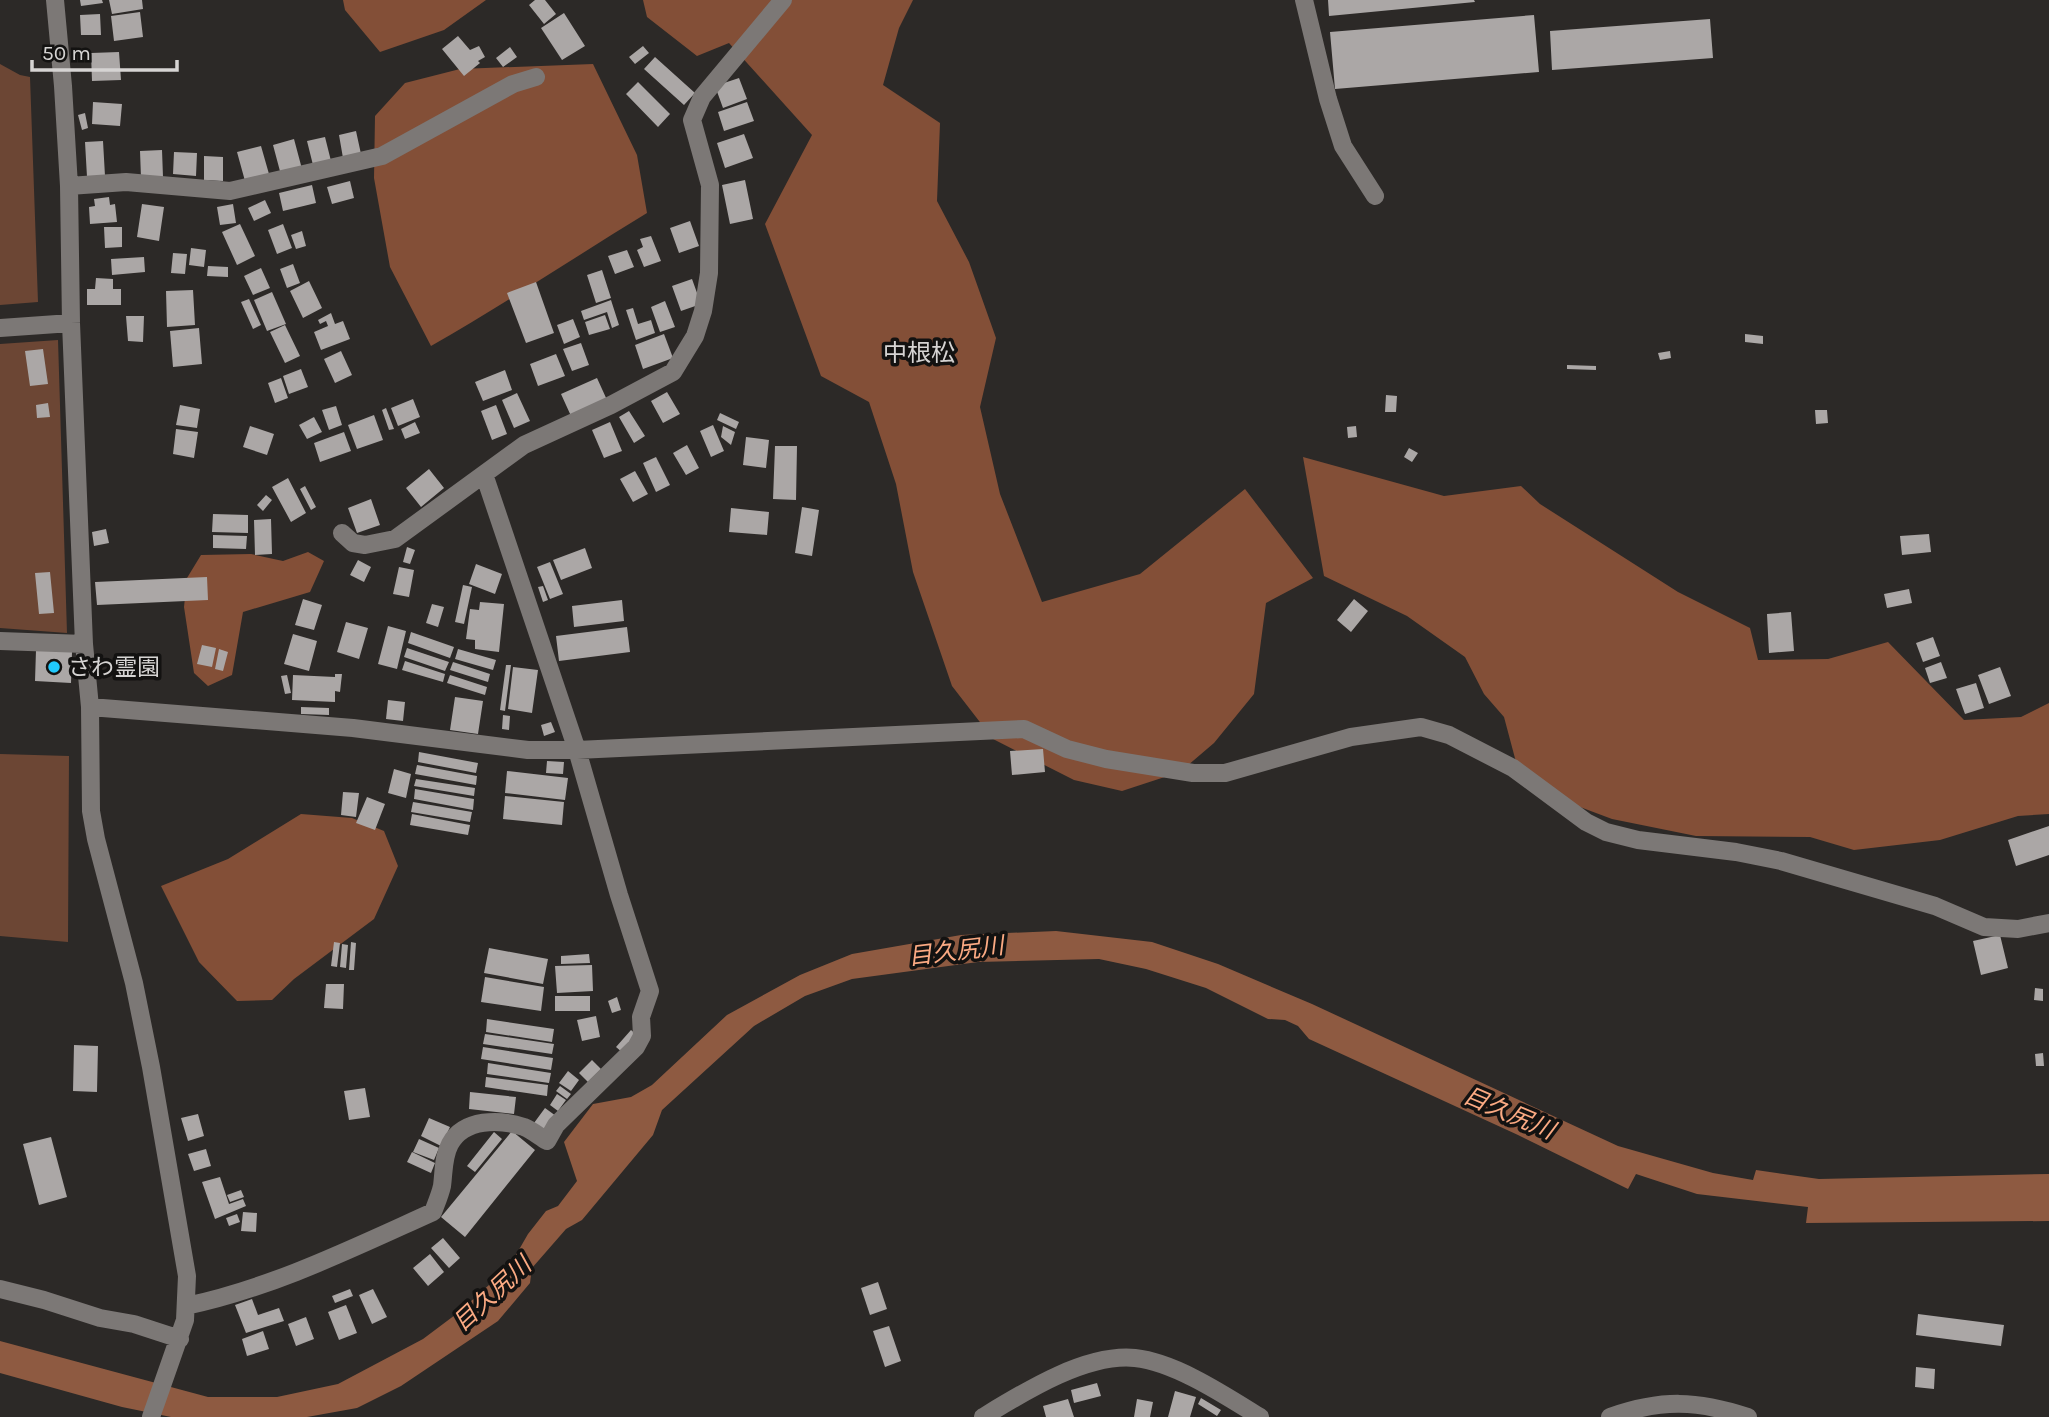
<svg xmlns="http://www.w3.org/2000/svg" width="2049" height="1417" viewBox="0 0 2049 1417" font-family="Karla,'Noto Sans JP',sans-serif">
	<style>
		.green { fill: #6c4634 }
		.forest { fill: #834f37 }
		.water { fill: #8e5a41 }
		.building { fill: #aba7a6 }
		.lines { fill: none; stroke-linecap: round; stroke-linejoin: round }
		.minor { stroke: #7c7876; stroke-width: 18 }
		.poi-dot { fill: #20c9fd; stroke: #131211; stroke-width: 2.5 }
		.labels { text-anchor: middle; stroke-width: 7; stroke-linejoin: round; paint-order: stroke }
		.poi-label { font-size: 23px; fill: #d6d4d3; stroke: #131211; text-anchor: start }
		.neighbourhood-label { font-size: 24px; fill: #d6d4d3; stroke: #131211 }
		.water-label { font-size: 24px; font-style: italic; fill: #fbaa83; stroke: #131211 }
	</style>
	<rect width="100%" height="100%" fill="#2c2927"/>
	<!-- green -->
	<path class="green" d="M0,64L20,75L30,77L38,302L0,305Z
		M58,340L67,633L0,628V344Z
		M0,754L69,756L68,942L0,936Z"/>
	<!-- forest -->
	<path class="forest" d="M343,0H486L444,30L380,52L345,10Z
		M643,0H913L899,28L883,85L940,123L937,201L969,262L996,338L980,407L1000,494L1042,602L1140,574L1245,489L1313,578L1266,603L1254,694L1214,743L1180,772L1122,791L1074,780L993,739L952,686L913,572L896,484L869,402L821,376L765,224L812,135L729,43L697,56L647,17Z
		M593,64L637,155L647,213C575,257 505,304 431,346L390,267L374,178L375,116L405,83L460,69Z
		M1303,457L1444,496L1521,486L1540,504L1678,592L1750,628L1758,660L1828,659L1888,642L1964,720L2021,717L2049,703V814L2018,816L1940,840L1854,850L1810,837L1696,836L1612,819L1556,798L1516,762L1504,717L1484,694L1465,657L1407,616L1324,576Z
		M308,552L324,561L310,592L243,612L232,675L208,686L194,673L184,607L187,578L201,555L251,554L283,561Z
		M301,814L352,818L384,831L398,866L374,919L294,979L272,1000L237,1001L199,962L161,886L228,859Z"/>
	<!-- water -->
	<path class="water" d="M1056,931L1152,942L1218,964L1312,1004L1618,1146L1713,1173L1753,1180L1756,1170L1819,1179L2049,1174V1221L1806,1223L1808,1207L1697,1194L1636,1174L1628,1189L1518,1135L1309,1039L1298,1026L1285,1020L1268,1019L1206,988L1146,969L1099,959L978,962L852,979L805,996L754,1026L662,1110L653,1135L582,1220L566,1229L532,1268L530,1283L498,1321L401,1386L357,1408L307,1417H171L122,1407L0,1373V1341L208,1397H277L338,1384L423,1339L459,1312L509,1267L528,1234L546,1211L558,1206L577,1181L564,1142L593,1104L631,1097L652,1085L727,1015L800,975L852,954L961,935Z"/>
	<!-- building -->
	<path class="building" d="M80,0H102L103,3L81,6Z
		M109,0H142L143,9L112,14Z
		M535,0H545L556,14L544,24L529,5Z
		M1328,0H1474L1475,2L1329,16Z
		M140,12L143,37L114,41L111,16Z
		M564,13L585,46L562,60L541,28Z
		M100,14L101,35H81L80,15Z
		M1534,15L1539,72L1335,89L1330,32Z
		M1710,19L1713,58L1552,70L1550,31Z
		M458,36L470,50L479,46L485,57L478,61L480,63L464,76L442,49Z
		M643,46L649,53L635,64L629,57Z
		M510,47L517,57L503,67L496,58Z
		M119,52L121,80L92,81L91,53Z
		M655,57L695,93L684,105L644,69Z
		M739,78L747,99L723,108L715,86Z
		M638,82L670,114L658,127L626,94Z
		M93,102L122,104L120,126L92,124Z
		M747,102L754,121L724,131L718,112Z
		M85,113L88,128L82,130L78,115Z
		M356,131L361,154L343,158L339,135Z
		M744,134L753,158L725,168L717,143Z
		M325,137L331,161L313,165L307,141Z
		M294,139L302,169L281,175L273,145Z
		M103,141L105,176L87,177L85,142Z
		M261,146L269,174L245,181L237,152Z
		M162,150L163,177L141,178L140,151Z
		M174,152L197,153L196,176L173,174Z
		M204,156L223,157V181L204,180Z
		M745,180L753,219L730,224L722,185Z
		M350,181L354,198L332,204L327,187Z
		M312,185L316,203L283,211L279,193Z
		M109,197L110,205L115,204L117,222L90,224L89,207L95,206L94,199Z
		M265,200L271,213L254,221L248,208Z
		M142,204L164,207L159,241L137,237Z
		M233,204L236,223L220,225L217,207Z
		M690,221L699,246L679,253L670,228Z
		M240,224L255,256L237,265L222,232Z
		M283,224L292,248L277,254L268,230Z
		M104,227H122V247L105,248Z
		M302,231L306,246L296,249L291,235Z
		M651,236L661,261L644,267L637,250L643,247L640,239Z
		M191,248L206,250L204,267L189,265Z
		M627,250L634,267L615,274L608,256Z
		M173,253L187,254L185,274L171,273Z
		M144,257L145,272L112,275L111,259Z
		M293,264L300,283L287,288L280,269Z
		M208,266L228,267V277L207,276Z
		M261,268L270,288L253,295L244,276Z
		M602,270L611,298L596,303L587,275Z
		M96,278L113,279V289H121V305H87V289H95Z
		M692,279L701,304L681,311L672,286Z
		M309,281L322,308L303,318L290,291Z
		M536,282L554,333L526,343L507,293Z
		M193,290L195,325L167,327L166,291Z
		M272,292L286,324L267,331L254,300Z
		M249,299L261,325L253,329L241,302Z
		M611,300L619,325L612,328L607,312L584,320L581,311Z
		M665,301L675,327L660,332L651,307Z
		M633,308L638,324L651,320L655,333L636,340L626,310Z
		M331,313L335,324L343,321L350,339L321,350L314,332L328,326L326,321L320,324L318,320Z
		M605,315L610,329L589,335L585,322Z
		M126,316H144L143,342L128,341Z
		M573,319L580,337L564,344L557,325Z
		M285,325L300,356L285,363L270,332Z
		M199,328L202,364L173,367L170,331Z
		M664,334L673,358L643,369L635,345Z
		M1745,334L1763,336V344L1745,342Z
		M581,343L589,365L572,371L563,349Z
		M43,349L48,384L30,386L25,351Z
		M341,351L352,375L335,383L324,359Z
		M1670,351L1671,358L1660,360L1658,353Z
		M556,354L565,376L538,386L530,364Z
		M1567,365L1596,366V370L1567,369Z
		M301,369L308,387L289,394L283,376Z
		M505,370L512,390L483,401L475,382Z
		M281,378L288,398L275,403L268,383Z
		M597,378L607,400L571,416L561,394Z
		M667,392L680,414L663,423L651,401Z
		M517,393L530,421L514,428L502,400Z
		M1386,395L1397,396L1396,412H1385Z
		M413,399L420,417L398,426L391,408Z
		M48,403L50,417L37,418L36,405Z
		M180,405L200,409L197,428L176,425Z
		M496,405L507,434L492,440L481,411Z
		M336,406L342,425L329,430L322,410Z
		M386,408L394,429L389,430L382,410Z
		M1815,410H1827L1828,423L1816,424Z
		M629,411L645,436L634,443L619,417Z
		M720,413L739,422L736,429L717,420Z
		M374,415L383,440L357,449L348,425Z
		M314,417L322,432L307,439L299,425Z
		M415,422L420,433L405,439L401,429Z
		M610,422L622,451L604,458L592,430Z
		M713,425L724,451L711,457L700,431Z
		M250,426L274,434L267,455L243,447Z
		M723,426L735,432L731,445L721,437Z
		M1356,426L1357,437L1348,438L1347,427Z
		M176,429L198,432L194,458L173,454Z
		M344,432L351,451L320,462L314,443Z
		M746,437L769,440L766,468L743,465Z
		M687,445L699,468L686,475L673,453Z
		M775,446H797L796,500L773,499Z
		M1409,448L1418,453L1412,462L1404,457Z
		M656,457L670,485L656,492L643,463Z
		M429,469L444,488L421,507L406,488Z
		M635,471L648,494L633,502L620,479Z
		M288,478L306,513L291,522L272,487Z
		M305,486L316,507L311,510L300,489Z
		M266,495L272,500L263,511L257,505Z
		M371,499L380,525L357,533L348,508Z
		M802,507L819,510L812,556L795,553Z
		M731,508L769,512L767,535L729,532Z
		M213,514L248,515V533L212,532Z
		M271,519L272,554L255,555L254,520Z
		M106,529L109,543L94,546L92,532Z
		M1929,534L1931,552L1902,555L1900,536Z
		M213,535L247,536L246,549L213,548Z
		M407,547L415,550L410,564L403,562Z
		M585,548L592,568L561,580L553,560Z
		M358,560L371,567L364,582L350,575Z
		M550,562L563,594L550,599L537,567Z
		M476,564L502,574L495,594L469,584Z
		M399,567L414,570L409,597L393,594Z
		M50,572L54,613L39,614L35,573Z
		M207,577L208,600L97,605L95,582Z
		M463,585L472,587L464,624L455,622Z
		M543,586L548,600L543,602L538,587Z
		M1909,589L1912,603L1887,608L1884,594Z
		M303,599L322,605L314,630L295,625Z
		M1354,599L1368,611L1351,632L1337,620Z
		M622,600L624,621L574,627L572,606Z
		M480,602L504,604L499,652L475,649V640L466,639L470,609L479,610Z
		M432,604L444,607L438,627L426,623Z
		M1791,612L1794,651L1769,653L1767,614Z
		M346,622L368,628L359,659L337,652Z
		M388,626L406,631L397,669L378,664Z
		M627,627L630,652L559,661L556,636Z
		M411,632L454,647L450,658L408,643Z
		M293,634L317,641L309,671L284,664Z
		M1933,637L1940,656L1923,662L1916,643Z
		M202,645L216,648L212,667L197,664Z
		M407,648L449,662L445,671L404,657Z
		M219,649L228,652L223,671L215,669Z
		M458,649L496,660L493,670L455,659Z
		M36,650L72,652L71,683L35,681Z
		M405,661L445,674L443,682L402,670Z
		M453,662L490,674L488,682L450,670Z
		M1941,662L1947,678L1930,683L1925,668Z
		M506,665H511L505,711L500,710Z
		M513,667L538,670L532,713L508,709Z
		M2000,667L2011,696L1989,704L1978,675Z
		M335,674H342L340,692L335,691V702L292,700L293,675L335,677Z
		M287,675L291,693L285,694L281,676Z
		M450,675L487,687L485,695L447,683Z
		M1976,683L1984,708L1965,714L1956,689Z
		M455,697L483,701L478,734L450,730Z
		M388,700L405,702L403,721L386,719Z
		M301,707L329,708V715L301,714Z
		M503,715L510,716L509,730L502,729Z
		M551,722L555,732L544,736L541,725Z
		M1043,749L1045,772L1012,775L1010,751Z
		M419,752L478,763L476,773L418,762Z
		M547,761L564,762L563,774L546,773Z
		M417,765L477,776L476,785L415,774Z
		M394,769L411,774L406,798L388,793Z
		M507,771L568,778L565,800L505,793Z
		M416,779L475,788L474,796L414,786Z
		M415,789L474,799L473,810L414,799Z
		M343,792L359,793L356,817L341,815Z
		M505,796L564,802L562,825L503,819Z
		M367,797L385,804L375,830L356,823Z
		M413,802L472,812L470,822L411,812Z
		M412,814L470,825L468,835L410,825Z
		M2049,826V855L2016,866L2008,840Z
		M2000,935L2008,968L1981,975L1973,941Z
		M334,942L340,943L337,967L331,966Z
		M351,942L356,943L354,970H349Z
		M342,944L348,945L346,968L340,967Z
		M489,948L548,959L543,984L484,973Z
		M589,954L590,963L561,964V956Z
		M592,965L593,991L557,993L555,966Z
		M485,977L544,987L541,1011L481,1002Z
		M326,984H344L343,1009L324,1008Z
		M2035,988L2043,989V1001L2034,1000Z
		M555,996H590V1011H555Z
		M617,997L621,1010L612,1013L608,1001Z
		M596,1016L600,1037L582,1041L577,1020Z
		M487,1019L554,1029L552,1042L486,1032Z
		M631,1030L638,1036L623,1053L616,1047Z
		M485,1034L554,1044L552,1054L483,1044Z
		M74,1045L98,1046L97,1092L73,1091Z
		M483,1047L553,1058L551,1070L481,1059Z
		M2043,1053L2044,1066H2036L2035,1054Z
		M592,1060L601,1069L588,1082L579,1073Z
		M488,1063L551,1073L549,1083L487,1074Z
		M568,1071L579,1080L571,1091L559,1083Z
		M486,1077L548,1085L547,1096L485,1087Z
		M560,1086L571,1094L567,1099L556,1091Z
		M365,1088L370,1117L349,1120L344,1091Z
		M470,1092L516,1097L514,1114L469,1109Z
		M557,1094L566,1100L558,1111L550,1105Z
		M545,1108L556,1116L545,1131L534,1123Z
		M198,1114L204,1136L188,1141L181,1118Z
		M429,1118L450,1127L441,1146L421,1136Z
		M512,1131L535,1150L465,1237L441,1217Z
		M494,1132L502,1139L475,1172L467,1166Z
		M51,1137L67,1197L39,1205L23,1144Z
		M419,1139L439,1148L434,1160L413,1152Z
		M206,1149L211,1166L194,1171L188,1154Z
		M412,1152L435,1163L431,1173L407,1162Z
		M220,1177L229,1204L243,1199L246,1206L215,1219L202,1182Z
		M241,1190L244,1197L230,1202L227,1195Z
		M243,1212L257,1213L256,1232L241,1231Z
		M237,1214L240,1222L229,1226L226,1218Z
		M443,1238L460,1258L449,1268L431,1248Z
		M430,1254L444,1272L428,1286L413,1268Z
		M878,1282L887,1309L870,1315L861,1288Z
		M350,1289L353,1296L335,1303L332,1296Z
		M373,1289L387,1317L372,1324L359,1295Z
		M252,1299L258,1315L279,1308L284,1321L246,1333L235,1305Z
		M346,1305L357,1333L339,1340L328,1312Z
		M1918,1314L2004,1325L2001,1346L1916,1335Z
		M306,1317L314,1339L296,1346L288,1324Z
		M889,1326L901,1361L885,1367L873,1331Z
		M263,1331L269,1349L247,1356L242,1339Z
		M1916,1367L1935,1369L1934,1389L1915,1387Z
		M1097,1383L1101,1396L1074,1403L1071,1390Z
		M1175,1391L1196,1397L1190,1417H1168Z
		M1201,1398L1221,1410L1217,1416L1198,1404Z
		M1068,1399L1074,1417H1046L1043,1406Z
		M1137,1399L1153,1402L1150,1417H1134Z"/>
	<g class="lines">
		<!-- minor -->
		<path class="minor" d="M55,0L63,86L69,186L71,323L84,644L90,707L91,811L96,839L134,983L151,1067L187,1276L185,1320L151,1417
			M1304,0L1328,99L1343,146L1375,196
			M69,186L126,182L230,191L382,156L513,84L536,77
			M0,328L71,323
			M342,533L353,543L365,545L395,539L524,445L611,405L673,372L695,336L703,311L709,273L710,185L692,120L702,97L783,0
			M0,641L84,644
			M90,707L353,728L528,750H577L1024,729L1067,749L1106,759L1193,773H1225L1351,737L1421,727L1449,735L1513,768L1586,822L1606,832L1638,840L1736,852L1781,861L1935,906L1984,927L2018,929L2049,923
			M0,1289L44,1300L100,1318L134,1324L180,1339
			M186,1306C272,1288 353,1248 433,1212C436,1204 440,1195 442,1186C444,1171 443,1157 450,1144C464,1118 500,1119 524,1127C532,1130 540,1137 547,1141L556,1125L636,1047L642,1036L641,1017L650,991L619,895L577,750L484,474
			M983,1417C1024,1392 1086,1353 1135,1358C1175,1362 1226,1396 1260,1417
			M1610,1417C1661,1399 1697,1400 1748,1417"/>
	</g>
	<!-- markers -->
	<circle class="poi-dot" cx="54" cy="667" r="7"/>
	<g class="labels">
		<!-- poi labels -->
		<g class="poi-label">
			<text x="68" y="675">さわ霊園</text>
		</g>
		<!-- neighbourhood labels -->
		<g class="neighbourhood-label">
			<text x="919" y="361">中根松</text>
		</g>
		<!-- water labels -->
		<g class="water-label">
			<text transform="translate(956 951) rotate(-7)" y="8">目久尻川</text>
			<text transform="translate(1509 1113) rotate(23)" y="8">目久尻川</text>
			<text transform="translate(492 1294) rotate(-43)" y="8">目久尻川</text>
		</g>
	</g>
	<!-- scale -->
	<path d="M32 60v10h145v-10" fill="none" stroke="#d6d4d3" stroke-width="3.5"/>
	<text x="42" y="60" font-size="21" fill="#d6d4d3" stroke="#131211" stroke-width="5" paint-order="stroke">50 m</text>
</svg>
